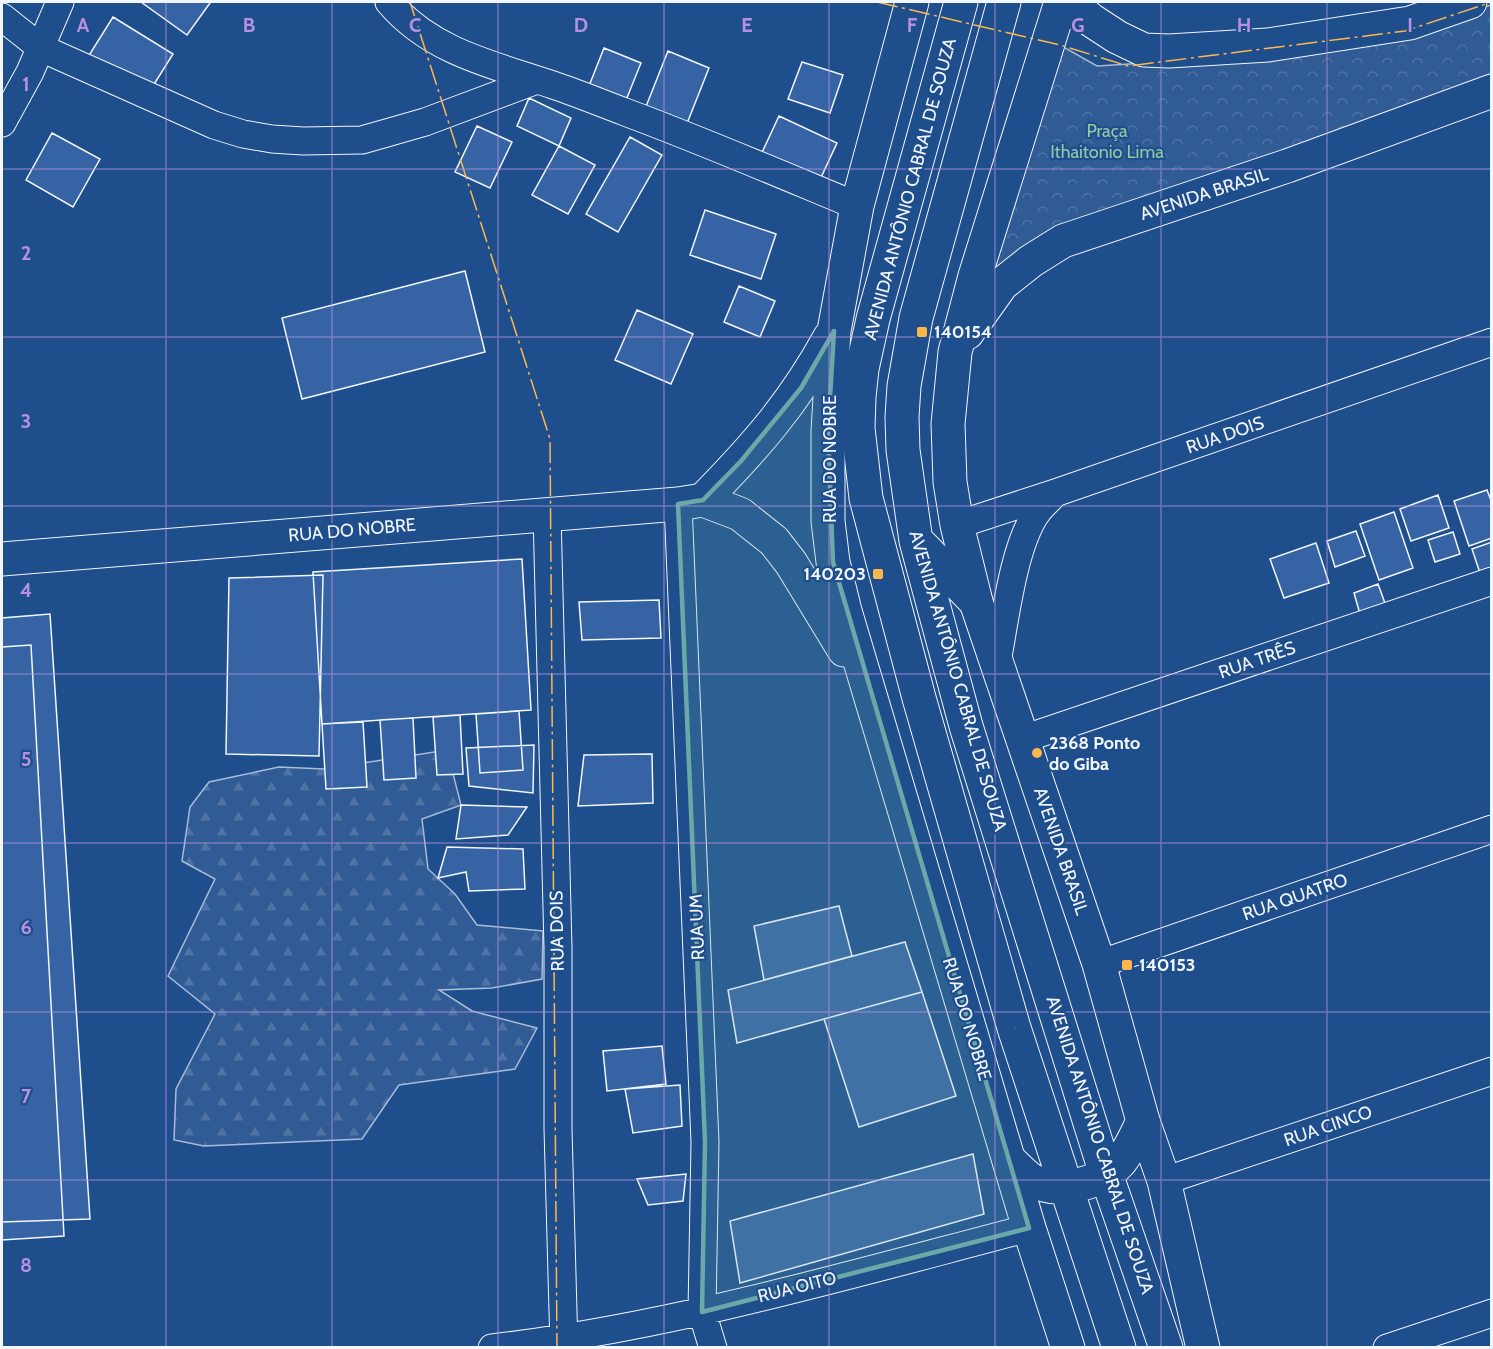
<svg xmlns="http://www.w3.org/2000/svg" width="1493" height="1349" viewBox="0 0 1493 1349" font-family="Cabin,sans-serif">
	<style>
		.forest { fill: url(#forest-firs); stroke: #a8bbd7; stroke-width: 1.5 }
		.park { fill: url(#park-crowns); stroke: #a8bbd7; stroke-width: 1.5 }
		.building { fill: #3563a3; stroke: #f2f6ff; stroke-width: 1.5 }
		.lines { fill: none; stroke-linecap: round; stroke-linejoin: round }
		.minor-casing { stroke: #f2f6ff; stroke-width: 29 }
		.secondary-casing { stroke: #f2f6ff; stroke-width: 35 }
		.primary-casing { stroke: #f2f6ff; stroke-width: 35 }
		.trunk-casing { stroke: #f2f6ff; stroke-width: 35 }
		.minor { stroke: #1f4e8c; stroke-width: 27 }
		.secondary { stroke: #1f4e8c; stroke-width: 33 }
		.primary { stroke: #1f4e8c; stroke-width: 33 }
		.trunk { stroke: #1f4e8c; stroke-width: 33 }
		.power { stroke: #ffb74d; stroke-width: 1.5; stroke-dasharray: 21 4.5 3 4.5; stroke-linecap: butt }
		.marked { fill: #6aa9a8; fill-opacity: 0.2; stroke: #6aa9a8; stroke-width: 4.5; stroke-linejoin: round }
		.grid { fill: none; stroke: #b691df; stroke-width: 1.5; stroke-opacity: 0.55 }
		.poi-dot { fill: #ffb74d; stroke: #1f4e8c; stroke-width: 2 }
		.labels { text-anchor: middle; stroke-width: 4.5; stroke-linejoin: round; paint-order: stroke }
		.park-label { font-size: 18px; fill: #97c8a6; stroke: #1f4e8c }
		.street-label { font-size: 18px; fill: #f2f6ff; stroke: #1f4e8c }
		.poi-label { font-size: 18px; font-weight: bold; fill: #f2f6ff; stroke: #1f4e8c; text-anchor: start }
		.grid-label { font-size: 20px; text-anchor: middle; font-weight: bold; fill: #b691df; stroke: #1f4e8c; stroke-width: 4.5; stroke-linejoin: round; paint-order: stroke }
	</style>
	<defs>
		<pattern id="forest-firs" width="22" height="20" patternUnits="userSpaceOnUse" patternTransform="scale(1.5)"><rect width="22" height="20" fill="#305b95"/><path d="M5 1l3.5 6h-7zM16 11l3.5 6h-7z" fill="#4e73a5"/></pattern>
		<pattern id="park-crowns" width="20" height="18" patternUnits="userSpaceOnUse" patternTransform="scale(1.5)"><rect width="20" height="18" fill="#305b95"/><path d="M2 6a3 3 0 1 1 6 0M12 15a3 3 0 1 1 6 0" fill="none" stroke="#4e73a5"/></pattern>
	</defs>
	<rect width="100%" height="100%" fill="#1f4e8c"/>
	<!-- forest -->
	<path class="forest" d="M447,750L461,805L422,819L428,869L455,894L477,925L543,931L542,979L492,988L439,990L472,1011L537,1028L515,1069L399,1085L362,1139L204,1146L174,1140L176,1089L215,1014L168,976L215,879L182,861L190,807L209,782L279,767L324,769Z"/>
	<!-- park -->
	<path class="park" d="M1491,5V83L1060,237L969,316L1060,45L1097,66L1307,53L1405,31Z"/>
	<!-- building -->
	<path class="building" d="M141,2H208L210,3L187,35Z
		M113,17L173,54L148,94L88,57Z
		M604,48L641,63L622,110L585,96Z
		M668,51L709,68L684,131L643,114Z
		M802,62L843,75L830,113L788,99Z
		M529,98L571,118L559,146L517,126Z
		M779,116L837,143L817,186L759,159Z
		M477,126L512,142L490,188L455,172Z
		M52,133L100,159L73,207L26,180Z
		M630,137L662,155L618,232L586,214Z
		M559,146L595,165L568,214L532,195Z
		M705,210L776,234L761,279L690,255Z
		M465,271L485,352L302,399L282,318Z
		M739,286L775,301L760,337L724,322Z
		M637,310L693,334L671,384L615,360Z
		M1487,490L1492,503V538L1469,546L1454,501Z
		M1438,495L1449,528L1411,541L1400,509Z
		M1394,512L1413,568L1379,580L1360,524Z
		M1356,531L1365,556L1335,567L1327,541Z
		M1453,532L1460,554L1435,562L1428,540Z
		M1492,542V572L1481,576L1472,549Z
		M1316,543L1329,583L1284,598L1270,559Z
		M522,559L531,710L322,724L313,572Z
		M323,575L319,756L226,754L229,578Z
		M1378,584L1386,606L1360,614L1354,593Z
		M659,600L661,638L582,640L579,602Z
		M50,614L90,1219L2,1222V618Z
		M31,645L64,1236L2,1240V647Z
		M519,711L523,770L480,773L476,714Z
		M460,715L463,774L437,775L433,717Z
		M413,718L416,778L384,780L380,720Z
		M363,722L367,787L326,789L322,724Z
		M534,745L533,793L469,786L466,748Z
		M652,754L653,803L578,806L584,755Z
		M461,805L527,807L508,835L456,839Z
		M447,847L523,849L525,889L469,891L466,872L438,878Z
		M839,906L852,956L764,980L754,926Z
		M905,942L922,992L737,1043L728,990Z
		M922,992L956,1096L859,1127L824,1019Z
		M662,1046L666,1084L607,1091L603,1051Z
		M680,1085L682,1126L633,1133L625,1089Z
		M973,1154L984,1214L740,1283L730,1221Z
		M686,1174L683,1201L648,1205L637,1179Z"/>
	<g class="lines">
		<defs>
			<path id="minor" d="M389,2C431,52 494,65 553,85C577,93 601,103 625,112C703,141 780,174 857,206
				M2,17L41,48L214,125L243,134L272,139L303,141L362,140L425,122L537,80
				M2,123L30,72L60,2
				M678,504L705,1142L702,1312L713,1348
				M547,514L558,948V1129L564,1348
				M957,525L1055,493L1492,342
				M997,662C1005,621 1013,548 1036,514C1041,506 1049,500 1055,493
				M1023,739L1492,581
				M1099,964L1492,829
				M1164,1181L1492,1071
				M492,1348C675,1326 852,1274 1029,1228
				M1387,1348L1492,1313"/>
			<path id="secondary" d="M912,2L857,206L834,331L828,431V521L833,562L845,611L1029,1228L1068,1348
				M703,500C755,447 794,403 830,337
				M2,559L678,504L703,500L740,514L774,541L791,563L844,650"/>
			<path id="primary" d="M1061,2L975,276L955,352L948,424L950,482L957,525L976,602L1099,964L1143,1121L1164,1181L1203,1348
				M1070,2L1091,20L1117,37L1144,50L1169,51L1268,45L1410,23L1470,2
				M967,333L1002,284L1031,261L1063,241L1287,166L1492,91"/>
			<path id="trunk" d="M961,2L873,319L862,369L859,397L858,428L866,498L919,698L1014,1028L1119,1348
				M1004,2L916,318L904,386L902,417L903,450L916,541L966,726L1106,1174L1166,1348
				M917,541L976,602
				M1009,1160C1016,1166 1023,1174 1030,1179C1058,1196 1099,1184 1120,1162C1130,1150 1136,1135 1143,1121"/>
		</defs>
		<!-- minor casing -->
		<use href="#minor" class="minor-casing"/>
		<!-- secondary casing -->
		<use href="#secondary" class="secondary-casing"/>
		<!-- primary casing -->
		<use href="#primary" class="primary-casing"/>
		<!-- trunk casing -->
		<use href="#trunk" class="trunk-casing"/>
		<!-- minor -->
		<use href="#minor" class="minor"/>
		<!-- secondary -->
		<use href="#secondary" class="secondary"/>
		<!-- primary -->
		<use href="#primary" class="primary"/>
		<!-- trunk -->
		<use href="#trunk" class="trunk"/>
		<!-- power -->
		<path class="power" d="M410,2L550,439L557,1348
			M877,2L1060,45L1128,66L1405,31L1492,2"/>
	</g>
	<!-- marked area -->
	<path class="marked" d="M834,331L828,431L833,562L1029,1228L702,1312L705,1142L678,504L703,500L741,461L801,388Z"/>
	<!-- grid -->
	<path class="grid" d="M166,2V1348M332,2V1348M498,2V1348M664,2V1348M829,2V1348M995,2V1348M1161,2V1348M1327,2V1348M2,169H1492M2,337H1492M2,506H1492M2,674H1492M2,843H1492M2,1012H1492M2,1180H1492"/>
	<!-- markers -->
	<g class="poi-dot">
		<rect x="916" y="326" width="12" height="12" rx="3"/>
		<rect x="872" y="568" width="12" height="12" rx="3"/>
		<circle cx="1037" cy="753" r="6"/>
		<rect x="1121" y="959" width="12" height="12" rx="3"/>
	</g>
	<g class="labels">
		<!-- park labels -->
		<g class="park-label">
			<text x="1107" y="137">Praça<tspan x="1107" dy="21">Ithaitonio Lima</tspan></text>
		</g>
		<!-- street labels -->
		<g class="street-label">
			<text transform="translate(910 189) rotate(-75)" y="6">AVENIDA ANTÔNIO CABRAL DE SOUZA</text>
			<text transform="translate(1204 194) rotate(-18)" y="6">AVENIDA BRASIL</text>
			<text transform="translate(1225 435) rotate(-19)" y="6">RUA DOIS</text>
			<text transform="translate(830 459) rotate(-90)" y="6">RUA DO NOBRE</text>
			<text transform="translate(352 530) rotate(-5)" y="6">RUA DO NOBRE</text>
			<text transform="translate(1257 660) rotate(-19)" y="6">RUA TRÊS</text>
			<text transform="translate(958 681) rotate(74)" y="6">AVENIDA ANTÔNIO CABRAL DE SOUZA</text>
			<text transform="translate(1061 851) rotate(71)" y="6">AVENIDA BRASIL</text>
			<text transform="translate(1295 897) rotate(-19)" y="6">RUA QUATRO</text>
			<text transform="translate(697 927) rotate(-92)" y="6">RUA UM</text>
			<text transform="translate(557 931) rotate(-91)" y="6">RUA DOIS</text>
			<text transform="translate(967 1019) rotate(73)" y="6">RUA DO NOBRE</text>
			<text transform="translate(1328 1126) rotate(-19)" y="6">RUA CINCO</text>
			<text transform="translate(1100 1145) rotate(72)" y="6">AVENIDA ANTÔNIO CABRAL DE SOUZA</text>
			<text transform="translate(797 1287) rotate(-14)" y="6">RUA OITO</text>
		</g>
		<!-- poi labels -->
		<g class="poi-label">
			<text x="934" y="338">140154</text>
			<text x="866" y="580" text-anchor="end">140203</text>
			<text x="1049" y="749">2368 Ponto<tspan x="1049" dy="21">do Giba</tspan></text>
			<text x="1139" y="971">140153</text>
		</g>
	</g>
	<g class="grid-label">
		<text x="83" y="32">A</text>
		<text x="249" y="32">B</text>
		<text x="415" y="32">C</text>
		<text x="581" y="32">D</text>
		<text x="747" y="32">E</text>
		<text x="912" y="32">F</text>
		<text x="1078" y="32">G</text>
		<text x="1244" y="32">H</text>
		<text x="1410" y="32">I</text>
		<text x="26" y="91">1</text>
		<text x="26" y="260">2</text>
		<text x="26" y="428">3</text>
		<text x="26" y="597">4</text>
		<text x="26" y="766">5</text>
		<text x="26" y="934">6</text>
		<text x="26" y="1103">7</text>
		<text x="26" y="1272">8</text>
	</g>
	<!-- border -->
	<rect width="1493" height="1349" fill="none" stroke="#f2f6ff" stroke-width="6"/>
</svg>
